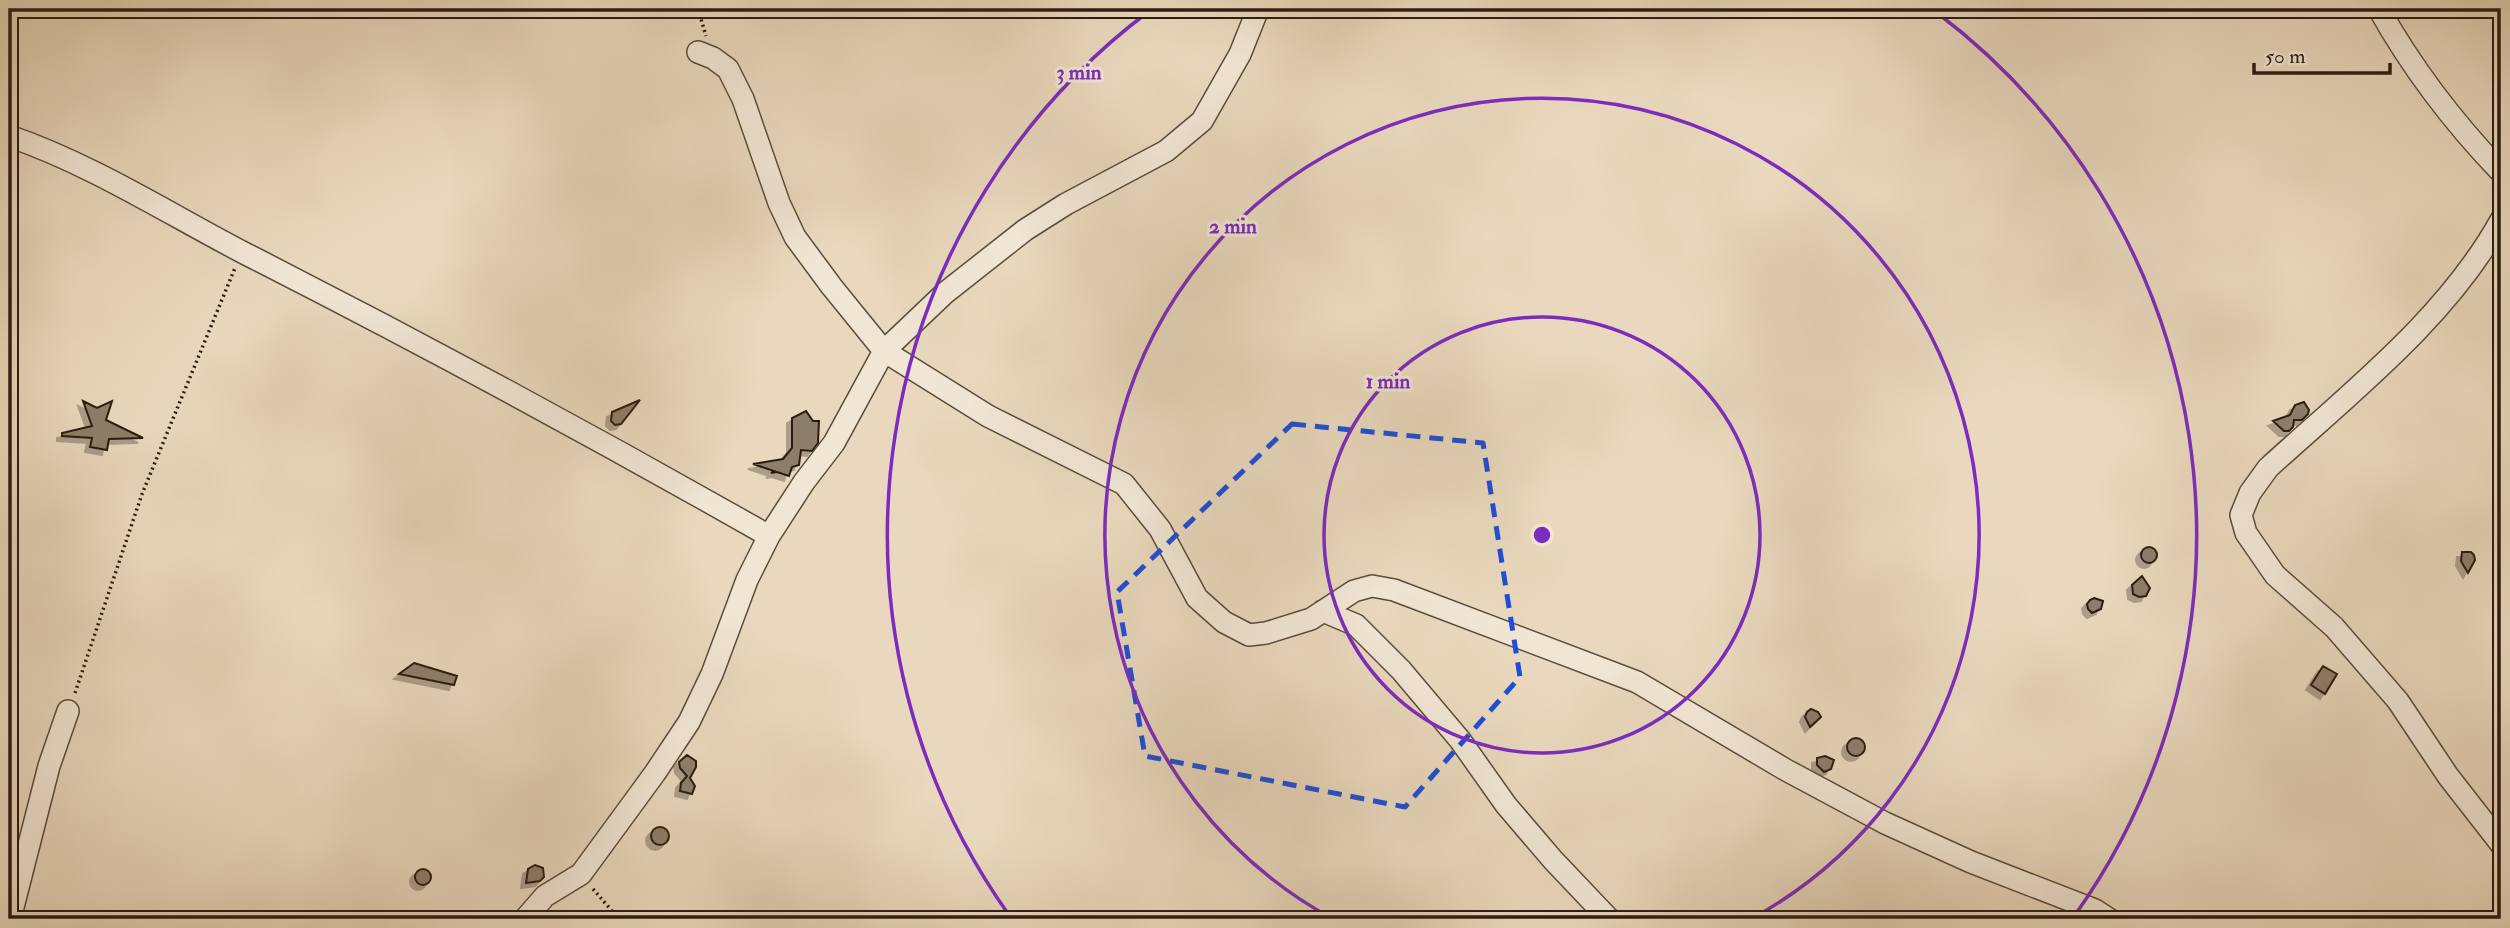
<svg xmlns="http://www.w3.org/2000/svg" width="2510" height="928" viewBox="0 0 2510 928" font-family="'IM FELL Double Pica',serif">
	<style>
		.building { fill: #8d7e6a; stroke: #2a1d11; stroke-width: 2; filter: url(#shadow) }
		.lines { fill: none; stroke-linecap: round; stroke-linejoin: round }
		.minor-casing { stroke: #5a4c3c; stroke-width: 24 }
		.path { stroke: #2a1d11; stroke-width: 3.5; stroke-dasharray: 2 3.5; stroke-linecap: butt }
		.minor { stroke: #f1e6d4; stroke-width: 21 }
		.marked { fill: none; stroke: #1d4ed8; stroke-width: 5; stroke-dasharray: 14 9; stroke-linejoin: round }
		.ring { fill: none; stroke: #7b2cbf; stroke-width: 3.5 }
		.centre { fill: #7b2cbf; stroke: #f1e6d4; stroke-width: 3.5 }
		.ring-label { font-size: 21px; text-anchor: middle; font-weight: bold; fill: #7b2cbf; stroke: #f1e6d4; stroke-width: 6; stroke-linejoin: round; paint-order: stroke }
	</style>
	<defs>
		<filter id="shadow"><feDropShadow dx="-5" dy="5" stdDeviation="0" flood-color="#0004"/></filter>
	</defs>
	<rect width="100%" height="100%" fill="#e9d8bd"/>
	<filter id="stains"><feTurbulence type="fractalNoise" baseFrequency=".00286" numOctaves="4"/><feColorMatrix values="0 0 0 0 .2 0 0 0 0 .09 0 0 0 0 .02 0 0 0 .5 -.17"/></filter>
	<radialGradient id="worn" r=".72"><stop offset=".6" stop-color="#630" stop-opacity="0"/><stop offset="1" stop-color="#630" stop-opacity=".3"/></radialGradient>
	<!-- building -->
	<path class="building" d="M640,400L621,424L615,425L611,421L612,412Z
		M83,401L97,408L112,401L106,420L143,438L109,439L107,450L90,447L92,438L62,436V433L92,426Z
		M2304,402L2309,410L2308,414L2302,420H2294L2293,427L2289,431H2284L2273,421L2290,415L2295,405Z
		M806,411L813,421H819L818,443L812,451L801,450L799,465L792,467L789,476L777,472L771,473L774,471L753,464L783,459L792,448V418Z
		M2141 555a8 8 0 1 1 16 0a8 8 0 1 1-16 0Z
		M2462,552H2471L2474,555L2475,560L2468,573L2461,561Z
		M2142,576L2150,588L2146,596L2139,597L2133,594L2132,585Z
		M2094,598L2103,601L2101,609L2092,613L2088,609L2087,604L2090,600Z
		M414,663L457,676L454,685L399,674Z
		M2323,666L2337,674L2325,694L2311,685Z
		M1811,709L1818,712L1821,717L1810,727L1805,717L1807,712Z
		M1847 747a9 9 0 1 1 18 0a9 9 0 1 1-18 0Z
		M687,755L696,761V767L690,778L695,786L692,794L680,791L681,783L687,776L680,768L679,762Z
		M1825,756L1834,760L1831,769L1824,772L1817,765V758Z
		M651 836a9 9 0 1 1 18 0a9 9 0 1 1-18 0Z
		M535,865L543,868L544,877L540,881L526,883L528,869Z
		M415 877a8 8 0 1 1 16 0a8 8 0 1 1-16 0Z"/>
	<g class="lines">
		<defs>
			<path id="minor" d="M2379,9C2412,68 2454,123 2501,172
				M698,52L713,58L728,69L743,99L779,203L795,237L832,287L884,351L988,416L1124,484L1160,529L1197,598L1224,622L1249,635L1266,633L1311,619L1354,591L1372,586L1394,590L1637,682L1786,770L1885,823L1971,862L2095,910L2109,919
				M9,136C91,164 169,214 246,254C423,344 597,438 769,536
				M2501,220C2447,318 2350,393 2268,468L2250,493L2241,515L2246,533L2275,575L2334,627L2398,701L2448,776L2501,844
				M1323,611L1356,625L1401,670L1460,740L1506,805L1553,860L1609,919
				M10,919L49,766L68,711
				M525,919L545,896L581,874L655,773L689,722L712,674L747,580L769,536L804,482L834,443L884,351L945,293L1025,230L1066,204L1166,151L1202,121L1240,54L1258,9"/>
		</defs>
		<!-- minor casing -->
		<use href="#minor" class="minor-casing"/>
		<!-- path -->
		<path class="path" d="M698,9L706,36
			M75,693L142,494L235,268
			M593,889L619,919"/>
		<!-- minor -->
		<use href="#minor" class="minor"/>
	</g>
	<!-- marked area -->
	<path class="marked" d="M1292,424L1483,443L1520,677L1405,807L1145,756L1117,592Z"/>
	<!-- distance rings -->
	<g class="ring">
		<circle cx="1542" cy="535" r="218"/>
		<path d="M1333 919A437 437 0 1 1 1751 919"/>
		<path d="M1009 915A655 655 0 0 1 1148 12M1936 12A655 655 0 0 1 2075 915"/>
	</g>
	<circle cx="1542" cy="535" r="10" class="centre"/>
	<g class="ring-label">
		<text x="1079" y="79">3 min</text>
		<text x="1233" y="233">2 min</text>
		<text x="1388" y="388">1 min</text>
	</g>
	<!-- margin -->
	<rect width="2510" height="928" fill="none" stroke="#e9d8bd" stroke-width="35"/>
	<rect x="10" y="10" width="2489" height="907" fill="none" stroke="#2a1d11" stroke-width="3.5"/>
	<rect x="18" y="18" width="2475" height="893" fill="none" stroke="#2a1d11" stroke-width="2"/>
	<!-- scale -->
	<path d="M2254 63v10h136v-10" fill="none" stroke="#2a1d11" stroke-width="3.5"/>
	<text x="2265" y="63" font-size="21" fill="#2a1d11" stroke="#f1e6d4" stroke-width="5" paint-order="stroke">50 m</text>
	<rect width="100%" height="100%" filter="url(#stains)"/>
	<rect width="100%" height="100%" fill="url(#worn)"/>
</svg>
